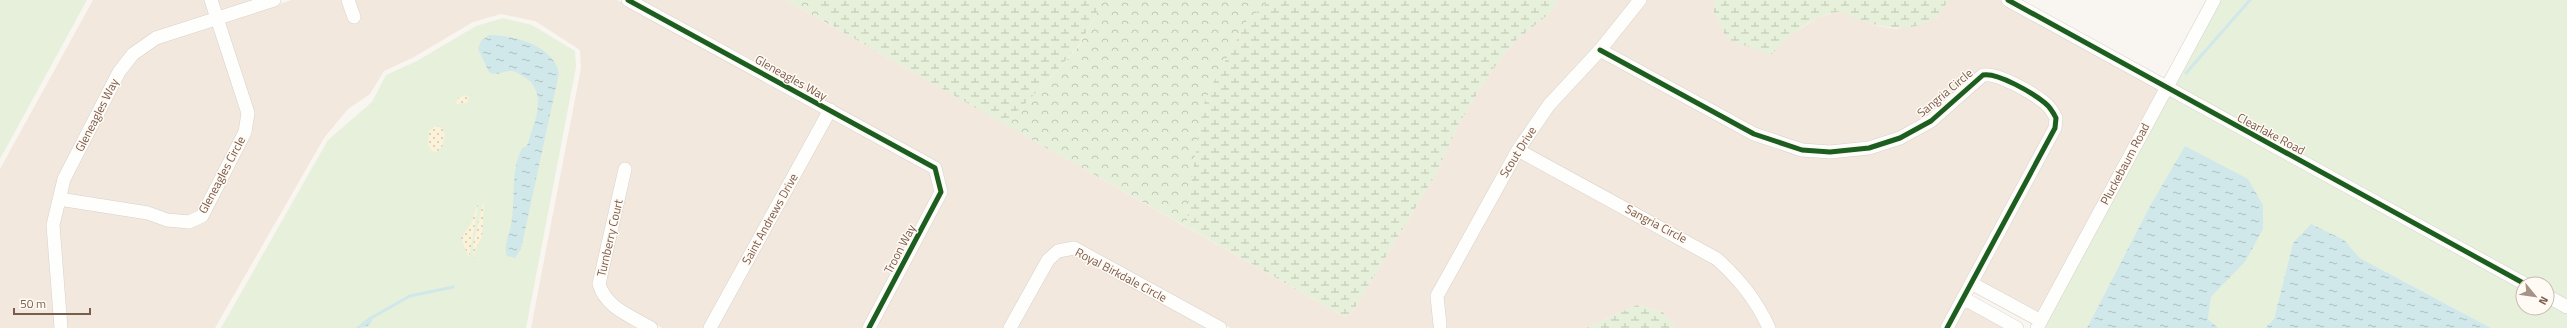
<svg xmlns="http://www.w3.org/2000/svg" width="2567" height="328" viewBox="0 0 2567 328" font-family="'Titillium Web',sans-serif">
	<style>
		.residential { fill: #f2e8de }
		.grass { fill: #e7f0db }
		.forest { fill: url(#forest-crowns) }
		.wetland { fill: url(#wetland-marsh) }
		.sand { fill: url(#sand-dots) }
		.water { fill: url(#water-ripples) }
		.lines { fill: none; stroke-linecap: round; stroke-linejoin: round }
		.stream { stroke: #d0e8ea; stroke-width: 3 }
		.minor-casing { stroke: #d7d1cb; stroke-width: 14 }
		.minor { stroke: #fefefd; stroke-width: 13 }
		.cycleway-casing { stroke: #fffaf3; stroke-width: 8 }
		.cycleway { stroke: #1b5e20; stroke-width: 5 }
		.labels { text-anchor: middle; stroke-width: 3; stroke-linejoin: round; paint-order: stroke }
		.street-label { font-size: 12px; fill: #7a5c4d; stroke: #fffaf3 }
	</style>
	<defs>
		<pattern id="forest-crowns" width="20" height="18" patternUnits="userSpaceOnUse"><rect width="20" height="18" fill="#e7f0db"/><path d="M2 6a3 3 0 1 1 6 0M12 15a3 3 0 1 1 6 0" fill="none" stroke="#c0c6b4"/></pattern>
		<pattern id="wetland-marsh" width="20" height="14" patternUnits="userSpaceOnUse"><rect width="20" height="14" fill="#e7f0db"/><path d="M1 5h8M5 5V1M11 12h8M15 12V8" fill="none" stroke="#c0c6b4"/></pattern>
		<pattern id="sand-dots" width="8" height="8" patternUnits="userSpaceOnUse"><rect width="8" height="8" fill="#fbf2d9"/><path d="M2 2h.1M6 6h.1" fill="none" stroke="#d0c7b2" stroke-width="1.8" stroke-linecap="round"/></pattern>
		<pattern id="water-ripples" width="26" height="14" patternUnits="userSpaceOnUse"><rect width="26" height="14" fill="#d0e8ea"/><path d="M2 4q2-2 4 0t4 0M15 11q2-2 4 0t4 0" fill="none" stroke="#aebfc0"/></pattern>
	</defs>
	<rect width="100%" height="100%" fill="#f9f5f0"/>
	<!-- residential -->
	<path class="residential" d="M93,0H205L209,15L128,51L58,177L55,328H0V169Z
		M216,0H256L220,12Z
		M292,0H342L350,23L361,21L354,0H617L822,112L703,328H662L613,299L605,284L632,166L621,162L594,282L596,295L606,308L641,328H531L581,68L580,50L535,21L501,14L473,22L414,57L384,71L370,94L348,109L324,138L215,328H67L59,226L64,205L147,218L189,228L250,135L223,22Z
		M639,0H786L1345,317L1354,309L1436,174L1458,125L1490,73L1515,41L1549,14L1559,0H1633L1595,47L1544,102L1515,142L1432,293L1435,328H1231L1076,244L1057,245L1004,328H876L947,191L944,173Z
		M1647,0H1714V14L1771,55L1789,36L1817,18L1839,11L1877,26L1897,29L1937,17L1948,0H2006L2161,84L2038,313L1979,281L2062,119L2002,72L1988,68L1979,70L1970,77L1955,93L1927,117L1898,133L1867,143L1829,147L1802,145L1756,129L1609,49Z
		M213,26L242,113L239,130L198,212L188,217L168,215L66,195L69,181L124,75L138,58L159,42Z
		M1601,57L1751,139L1776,149L1802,156L1831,157L1935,125L1985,80L1998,82L2041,106L2050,118L2049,126L1940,328H1774L1765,306L1744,277L1721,256L1526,148L1553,109Z
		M832,117L930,171L936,190L862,328H717Z
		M1520,157L1714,263L1736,284L1755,310L1763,328H1675L1663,312L1637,305L1586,328H1446L1443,297Z
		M1073,254L1209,328H1017L1053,264L1061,256Z
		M1966,306L2006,328H1954Z"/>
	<!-- grass -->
	<path class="grass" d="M0,0H87L0,159Z
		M2221,0H2567V302L2547,290V284H2535L2173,87Z
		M503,18L532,25L575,51L576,67L526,328H221L328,140L372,102L386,75L417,61L476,26Z
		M2168,96L2523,289V308H2547V302L2567,313V328H2491L2360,258L2344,240L2293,243L2274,319L2265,328H2218L2208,319L2211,297L2245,262L2150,206L2087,328H2044Z"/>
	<!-- forest -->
	<path class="forest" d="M786,0H816L834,27Z
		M1104,0H1270L1247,21L1212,85L1203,106L1188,203L1187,227L1004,124L1044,85L1079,46Z"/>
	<!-- wetland -->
	<path class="wetland" d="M816,0H1104L1079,45L1044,85L1004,124L834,27Z
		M1270,0H1559L1549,14L1515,41L1490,73L1458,125L1436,174L1354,309L1345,317L1187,227L1188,203L1203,106L1212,85L1247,21Z
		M1714,0H1948C1945,5 1941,14 1936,17C1911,34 1882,28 1857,19C1851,17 1843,11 1837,12C1810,16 1790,36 1771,55L1727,39L1714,14Z
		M1637,305L1663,312L1675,328H1586Z"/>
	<!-- sand -->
	<path class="sand" d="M466,95L469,98L467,103L456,104L457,99Z
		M436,126L442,128L445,135L442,147L437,152L432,151L428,144L429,131Z
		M484,199L482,237L475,250L474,260L473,245Z
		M479,200L469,258L461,238L471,224Z"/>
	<!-- water -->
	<path class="water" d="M489,35C513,35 553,45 559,73L521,249L515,258L507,256C503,247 509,235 511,225C516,200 510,172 522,148L527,146C533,125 549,95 526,78C522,76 518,72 512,71C504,70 496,77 489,72L478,49L481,41Z
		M2185,146L2248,179L2263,205V229L2245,262L2211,297L2208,319L2218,328H2087L2150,206Z
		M2311,224L2344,240L2360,258L2491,328H2265L2274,319L2293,243Z
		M369,317L372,320C371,327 362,328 356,328Z"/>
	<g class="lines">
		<!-- stream -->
		<path class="stream" d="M2186,73L2250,0
			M371,318L410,296L453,287"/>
		<defs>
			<path id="minor" d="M348,0L354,17
				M628,0L935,168L941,192L869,328
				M2008,0L2525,284
				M1600,50L1754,134L1802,150L1830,152L1869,148L1900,138L1931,121L1983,75C1997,72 2033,93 2045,103C2050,107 2053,112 2056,118L2055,128L1947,328
				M1518,150L1717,259C1740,280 1756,300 1769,328
				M625,169L599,284C606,308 631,316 651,328
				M59,199L148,213L167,220L189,222L202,216L245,132L248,113L211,0
				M1971,283L2041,321
				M2547,296L2567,307
				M1963,298L2017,328
				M1440,325L1437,296L1518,150L1549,105L1600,50L1640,0
				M61,328L53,225L64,179L119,72L133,54L156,38L274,0
				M710,328L830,110
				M1010,328L1048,260L1058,251L1074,248L1220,328
				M2037,328L2214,0"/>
		</defs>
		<!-- minor casing -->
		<use href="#minor" class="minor-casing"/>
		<!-- minor -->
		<use href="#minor" class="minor"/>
		<defs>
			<path id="cycleway" d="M628,0L935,168L941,192L869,328
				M2008,0L2525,284
				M1600,50L1754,134L1802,150L1830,152L1869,148L1900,138L1931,121L1983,75C1997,72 2033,93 2045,103C2050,107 2053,112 2056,118L2055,128L1947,328"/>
		</defs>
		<!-- cycleway casing -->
		<use href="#cycleway" class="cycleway-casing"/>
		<!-- cycleway -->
		<use href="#cycleway" class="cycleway"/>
	</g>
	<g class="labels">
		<!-- street labels -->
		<g class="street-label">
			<text transform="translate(791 78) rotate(29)" y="4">Gleneagles Way</text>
			<text transform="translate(1945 93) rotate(-40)" y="4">Sangria Circle</text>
			<text transform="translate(97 115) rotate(-63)" y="4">Gleneagles Way</text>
			<text transform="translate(2271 134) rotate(28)" y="4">Clearlake Road</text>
			<text transform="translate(1518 152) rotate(-58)" y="4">Scout Drive</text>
			<text transform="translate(2125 164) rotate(-62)" y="4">Pluckebaum Road</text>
			<text transform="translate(222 175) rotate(-62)" y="4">Gleneagles Circle</text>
			<text transform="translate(770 219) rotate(-61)" y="4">Saint Andrews Drive</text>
			<text transform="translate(1656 224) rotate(28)" y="4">Sangria Circle</text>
			<text transform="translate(610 238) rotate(-77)" y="4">Turnberry Court</text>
			<text transform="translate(900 249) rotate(-62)" y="4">Troon Way</text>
			<text transform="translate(1121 275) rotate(28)" y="4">Royal Birkdale Circle</text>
		</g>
	</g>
	<!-- north arrow -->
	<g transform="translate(2535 296) rotate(119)"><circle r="19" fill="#fffaf3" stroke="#cabbb1"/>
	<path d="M0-3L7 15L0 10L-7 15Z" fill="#a69286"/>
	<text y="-6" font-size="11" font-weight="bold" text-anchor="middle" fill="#7a5c4d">N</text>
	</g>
	<!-- scale -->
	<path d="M14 308v6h76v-6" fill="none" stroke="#7a5c4d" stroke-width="2"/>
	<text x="20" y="308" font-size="12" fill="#7a5c4d" stroke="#fffaf3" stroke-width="3" paint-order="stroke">50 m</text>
</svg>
